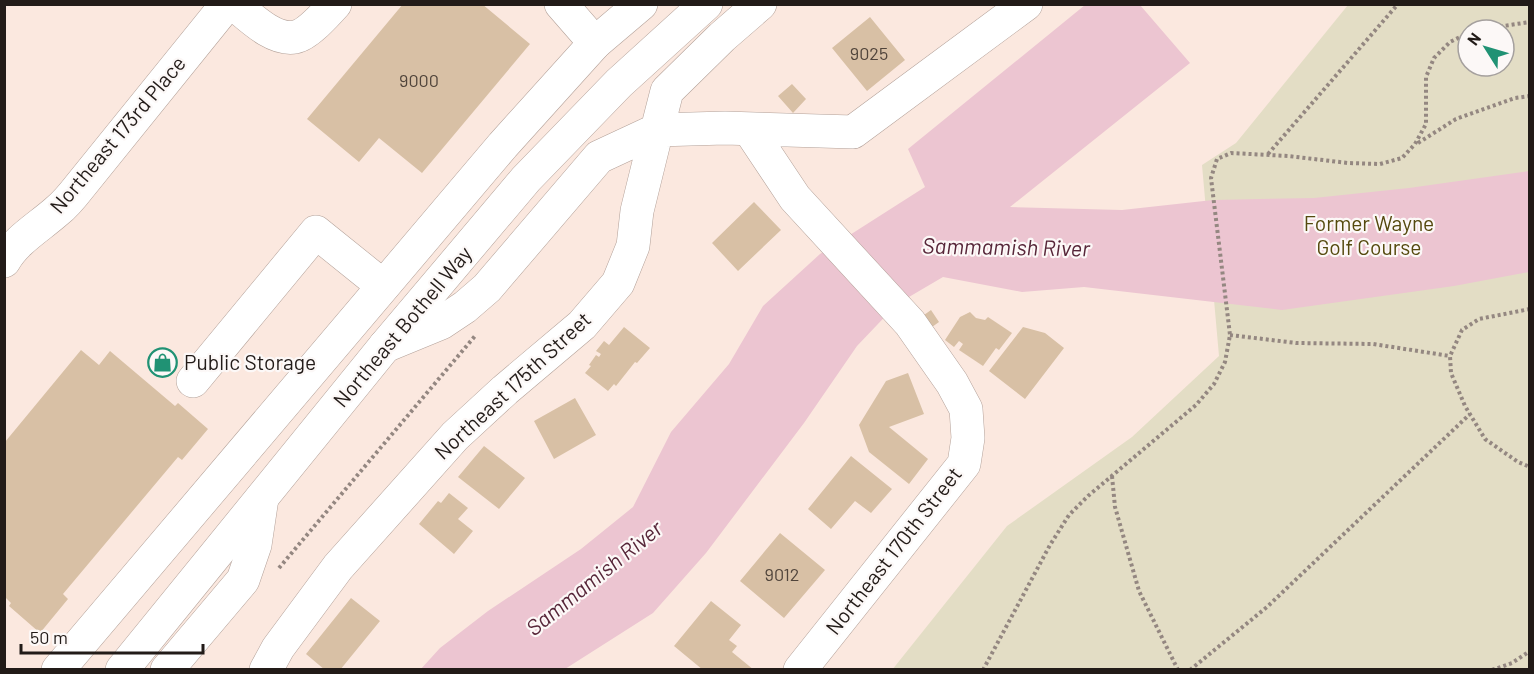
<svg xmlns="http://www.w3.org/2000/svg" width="1534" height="674" viewBox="0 0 1534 674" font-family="Barlow,sans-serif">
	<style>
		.green { fill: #e3ddc5; fill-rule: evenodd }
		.water { fill: #ecc5d1 }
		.building { fill: #d8c0a5 }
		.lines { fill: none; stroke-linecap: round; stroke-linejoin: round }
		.minor-casing { stroke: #b3a199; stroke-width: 34 }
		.major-casing { stroke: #b3a199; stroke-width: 34 }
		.path { stroke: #948781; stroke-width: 4; stroke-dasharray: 3 3; stroke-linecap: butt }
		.minor { stroke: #fff; stroke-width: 33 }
		.major { stroke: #fff; stroke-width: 33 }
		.labels { text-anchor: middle; stroke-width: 4.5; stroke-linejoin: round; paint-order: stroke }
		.number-label { font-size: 18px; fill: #50443b }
		.street-label { font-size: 21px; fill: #221b18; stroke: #fcf8f7 }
		.park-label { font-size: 21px; fill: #55490e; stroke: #fcf8f7 }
		.poi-label { font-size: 21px; fill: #221b18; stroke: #fcf8f7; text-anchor: start }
		.water-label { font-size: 22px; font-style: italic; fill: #572639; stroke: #fcf8f7 }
	</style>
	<rect width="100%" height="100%" fill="#fbe8df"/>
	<!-- green -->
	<path class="green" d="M1348,5H1529V669L892,670L1007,526L1132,437L1219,356L1202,165L1236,143ZM1468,30H1504V66H1468Z"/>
	<!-- water -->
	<path class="water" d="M1085,5H1140L1190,63L1010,207L1122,210L1213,200L1314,198L1409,188L1529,171V272L1454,286L1282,310L1084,287L1022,292L943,277L897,304L857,346L804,423L706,553L653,613L565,669L420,670L440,648L488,611L581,549L633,507L671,432L729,364L763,306L820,254L925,187L908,149Z"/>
	<!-- building -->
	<path class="building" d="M403,4H482L530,44L422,173L379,138L359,162L307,119Z
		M870,17L905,60L867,91L832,48Z
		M792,84L806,99L793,113L778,96Z
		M754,202L781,230L738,271L712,243Z
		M931,310L939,322L932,327L924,315Z
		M970,312L976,318L985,320L988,317L1012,333L999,350L996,348L983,366L959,350L963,344L959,341L954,347L945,340L960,317Z
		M624,327L650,348L637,363L635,362L616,386L614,384L608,391L585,373L591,366L589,365L596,355L599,357L601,354L596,351L604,341L609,345Z
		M1023,327L1045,333L1064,348L1025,399L989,371Z
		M81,350L99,365L110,351L175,406L178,403L208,429L182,460L178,457L63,594L68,599L40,633L9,606L11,603L5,597V442Z
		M908,373L924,414L889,427L928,459L909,484L869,452L859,425L886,381Z
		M575,398L596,435L554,459L534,421Z
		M484,446L525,478L499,509L458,477Z
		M851,456L892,489L871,513L855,501L831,529L808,509Z
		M449,493L468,508L458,519L473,531L454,554L419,524L438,501L441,503Z
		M780,533L825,570L784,618L740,581Z
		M351,598L380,621L340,670H325L306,654Z
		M711,601L741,625L729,640L737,646L732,652L754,670H703L674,646Z"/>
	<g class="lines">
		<defs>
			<path id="minor" d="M234,4C249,16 273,41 295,37C307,35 326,14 335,4
				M561,4L595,43
				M749,129L795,198L910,323L952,383L966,409L968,438L964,464L800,670
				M4,261C16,240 39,227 57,211C66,204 73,195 80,186L227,4
				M385,346L441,323L465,307L487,288L599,157L657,130L667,91L722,37L760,4
				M193,381L316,232L383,286
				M167,670L243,580L255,545L262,498
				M266,670L278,648L338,567L455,436L505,390L582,325L618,283L633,246L637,211L657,130L725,128L853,132L1026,4"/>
			<path id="major" d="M58,670L503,145L595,43L641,4
				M122,670L385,346L526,179L619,83L706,4"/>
		</defs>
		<!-- minor casing -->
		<use href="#minor" class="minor-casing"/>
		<!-- major casing -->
		<use href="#major" class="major-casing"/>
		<!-- path -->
		<path class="path" d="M1476,30L1530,22
			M1418,143L1456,119L1515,98L1530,96
			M1268,154L1398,4
			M1530,309L1479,319L1462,330L1450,356L1451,373L1465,406L1485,439L1518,462L1530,467
			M1230,335L1296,343L1373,344L1450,356
			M1112,476L1115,507L1139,591L1178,670
			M279,568L475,336
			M983,670L1050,545L1069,515L1088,496L1196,405L1214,384L1225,362L1230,335L1211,178L1217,159L1231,153L1288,156L1348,163L1380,164L1402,158L1415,144L1426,124V77L1434,58L1450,42L1468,33
			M1190,670L1267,607L1470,414
			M1492,670L1512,663L1530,651"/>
		<!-- minor -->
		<use href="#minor" class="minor"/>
		<!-- major -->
		<use href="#major" class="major"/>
	</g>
	<!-- icons -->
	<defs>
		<symbol id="shop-ring" viewBox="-11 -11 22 22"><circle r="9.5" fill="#fcf8f7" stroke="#209274" stroke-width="1.5"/><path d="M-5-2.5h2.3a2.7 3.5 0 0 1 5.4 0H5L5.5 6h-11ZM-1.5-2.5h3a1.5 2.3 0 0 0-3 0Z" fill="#209274"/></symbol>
	</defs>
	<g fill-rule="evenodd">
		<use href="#shop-ring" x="146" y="346" width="33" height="33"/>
	</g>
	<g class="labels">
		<!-- number labels -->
		<g class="number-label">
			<text x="869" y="60">9025</text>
			<text x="419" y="87">9000</text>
			<text x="782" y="581">9012</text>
		</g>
		<!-- street labels -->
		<g class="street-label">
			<text transform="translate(118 135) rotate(-50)" y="7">Northeast 173rd Place</text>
			<text transform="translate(403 327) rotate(-50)" y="7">Northeast Bothell Way</text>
			<text transform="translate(513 386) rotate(-43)" y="7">Northeast 175th Street</text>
			<text transform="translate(894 551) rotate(-52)" y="7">Northeast 170th Street</text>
		</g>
		<!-- park labels -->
		<g class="park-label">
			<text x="1369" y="231">Former Wayne<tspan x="1369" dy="24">Golf Course</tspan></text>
		</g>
		<!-- poi labels -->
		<g class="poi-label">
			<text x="184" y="370">Public Storage</text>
		</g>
		<!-- water labels -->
		<g class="water-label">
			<text transform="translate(1006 247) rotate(1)" y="8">Sammamish River</text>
			<text transform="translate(594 578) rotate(-39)" y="8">Sammamish River</text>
		</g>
	</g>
	<!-- border -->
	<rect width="1534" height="674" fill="none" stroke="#221b18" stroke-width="12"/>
	<!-- north arrow -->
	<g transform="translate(1486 48) rotate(307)"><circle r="28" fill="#fcf8f7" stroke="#a5a09e" stroke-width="1.5"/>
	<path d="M0-4.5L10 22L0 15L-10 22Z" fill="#209274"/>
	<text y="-9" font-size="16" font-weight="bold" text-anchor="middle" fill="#221b18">N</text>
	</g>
	<!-- scale -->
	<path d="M21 644v9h182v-9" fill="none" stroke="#221b18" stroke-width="3"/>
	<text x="30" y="644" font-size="18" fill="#221b18" stroke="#fcf8f7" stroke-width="4.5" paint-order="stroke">50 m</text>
</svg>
